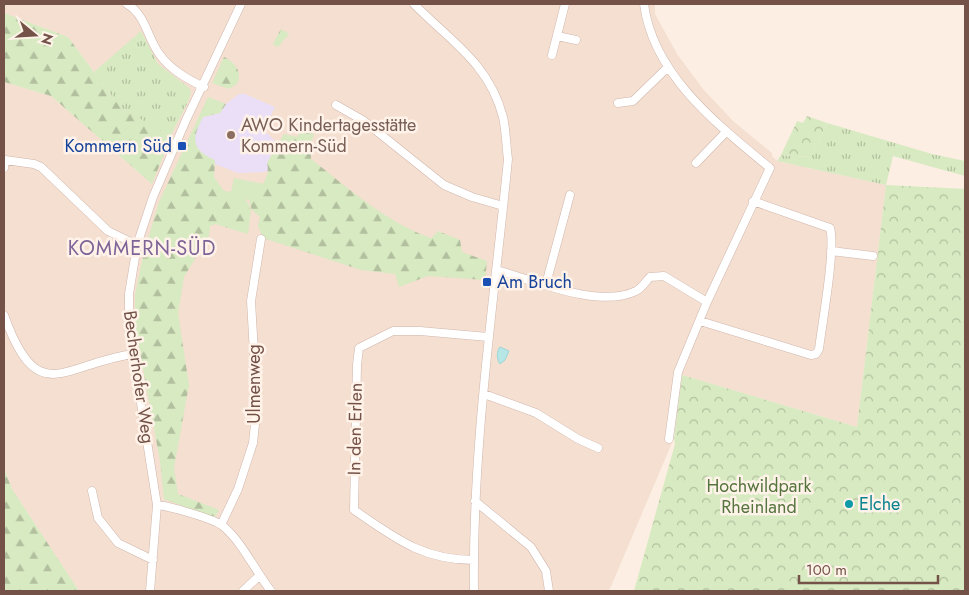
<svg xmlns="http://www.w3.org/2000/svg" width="969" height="595" viewBox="0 0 969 595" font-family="Jost,sans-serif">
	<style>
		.residential { fill: #f4dfd1 }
		.education { fill: #ebdff8 }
		.grass { fill: url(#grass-tufts) }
		.forest { fill: url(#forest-firs) }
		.park { fill: url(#park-crowns) }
		.pitch { fill: #d7eac1 }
		.water { fill: #b7e6e6; stroke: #9dd7d8 }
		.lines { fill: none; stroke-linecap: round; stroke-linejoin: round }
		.street-casing { stroke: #d0b6ac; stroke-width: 9 }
		.street { stroke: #fff; stroke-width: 8 }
		.education-dot { fill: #8d6e63; stroke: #fff3e9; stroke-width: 2 }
		.transit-dot { fill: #1a4fb4; stroke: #fff3e9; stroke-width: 2 }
		.culture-dot { fill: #0f9aa8; stroke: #fff3e9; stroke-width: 2 }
		.labels { text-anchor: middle; stroke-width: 5; stroke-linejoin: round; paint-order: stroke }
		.education-label { font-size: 18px; fill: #785e54; stroke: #fff3e9; text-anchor: start }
		.transit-label { font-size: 18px; fill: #164399; stroke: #fff3e9; text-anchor: end }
		.street-label { font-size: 18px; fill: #745248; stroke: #fff3e9 }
		.park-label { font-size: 18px; fill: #56743e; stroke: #fff3e9 }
		.culture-label { font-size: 18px; fill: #0d838f; stroke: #fff3e9; text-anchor: start }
		.quarter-label { font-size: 20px; letter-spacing: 1px; fill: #7f6498; stroke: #fff3e9 }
	</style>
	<defs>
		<pattern id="grass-tufts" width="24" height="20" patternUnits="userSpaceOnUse" patternTransform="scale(1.25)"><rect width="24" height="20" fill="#d7eac1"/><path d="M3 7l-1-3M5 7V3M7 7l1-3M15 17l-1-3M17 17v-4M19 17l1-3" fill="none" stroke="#b3c09f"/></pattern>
		<pattern id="forest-firs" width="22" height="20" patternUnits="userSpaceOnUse" patternTransform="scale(1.25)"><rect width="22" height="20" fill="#d7eac1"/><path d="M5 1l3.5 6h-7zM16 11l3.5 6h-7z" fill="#b3c09f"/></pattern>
		<pattern id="park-crowns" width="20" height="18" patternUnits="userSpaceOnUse" patternTransform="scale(1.25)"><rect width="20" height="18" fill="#d7eac1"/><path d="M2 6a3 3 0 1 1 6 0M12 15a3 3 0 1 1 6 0" fill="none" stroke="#b3c09f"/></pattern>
	</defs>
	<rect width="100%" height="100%" fill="#fceee2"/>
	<!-- residential -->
	<path class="residential" d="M4,4H655V14L677,54L703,89L733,121L772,153V156L777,161L886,185L857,427L682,375L674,438L609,591H79L12,489L4,468V82L51,96L152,184L120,107L68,37L4,13Z"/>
	<!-- education -->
	<path class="education" d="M239,94H245L275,107L264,130L277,143L267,163L269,170L264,172L238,173L204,160L190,140L203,117L220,113L226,104Z"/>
	<!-- grass -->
	<path class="grass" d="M281,29L289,34L278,47L273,44Z
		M141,31L158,64L188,87L191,91C190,104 175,123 171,137L120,107L94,72Z
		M827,123L932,154L965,161V176L893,156L886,185L777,161L781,155L811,157Z"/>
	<!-- forest -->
	<path class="forest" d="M4,13L68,37L120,107L171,137L152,184L51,96L4,82Z
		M224,57C235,62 243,72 237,84L229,89L212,83Z
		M208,97L226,104L220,113L203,117C192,138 190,149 215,160L214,177L224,191L243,193L251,210L248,234L215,224L210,226L209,236L184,277L178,313L189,385L174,468L178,494L219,510L214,518L164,499L160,461L135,325V295L144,252L159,202Z
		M304,126L314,135L311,142V159C348,188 387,223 431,238L438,231L460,240L462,252L487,261L485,280L428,276L399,287L395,274L361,270L263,238L258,226L260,217L252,210L249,202C258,191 271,178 267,163L284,134L297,137Z
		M4,468L12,489L79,591H4Z"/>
	<!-- park -->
	<path class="park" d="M807,116L827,123L811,157L781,155L797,121L803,123Z
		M886,185L965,189V591H634L675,444L674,438L682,375L857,427Z"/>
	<!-- pitch -->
	<path class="pitch" d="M234,178L264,184L260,202L230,196Z"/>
	<!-- water -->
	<path class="water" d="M500,347L509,351L505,360L500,364C497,361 496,351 500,347Z"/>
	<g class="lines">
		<defs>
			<path id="street" d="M127,4C146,15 147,38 160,55C171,70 187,79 204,87
				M414,4C450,41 489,63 503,117C506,130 506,145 508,159C494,303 472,446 474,591
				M644,4C653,75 718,125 770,168L707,302L678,372L669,439
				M557,36L576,40
				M552,55L565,4
				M618,103L633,101L668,67
				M336,105L364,121L444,185L472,197L503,206
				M696,163L726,132
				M4,168L5,160L34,164L41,167L108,231L137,245
				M831,251L873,256
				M497,270C535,281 600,309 636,291C642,288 646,281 650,277L664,276L707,302
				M546,284L570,195
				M4,315C38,410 63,364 133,354
				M700,321L811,355L816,354L819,349C822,324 836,248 830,228L753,201
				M484,394L536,413L578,439L598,448
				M92,491L98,518L118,543L153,560
				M475,501L531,547L546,571L549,591
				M157,505C169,506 214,519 223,526C243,543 255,571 271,591
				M221,525L238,489L253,443L257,405L251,301L261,239
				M474,560C422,560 395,538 354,510L357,365L359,348L393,331H420L488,337
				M150,591L157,505L129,327V294L137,245L153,197L186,120L241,4
				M243,591L259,576"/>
		</defs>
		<!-- street casing -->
		<use href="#street" class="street-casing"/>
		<!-- street -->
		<use href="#street" class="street"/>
	</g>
	<!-- markers -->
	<circle class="education-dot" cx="231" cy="135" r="5"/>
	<g class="transit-dot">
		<rect x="177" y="141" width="10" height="10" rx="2.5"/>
		<rect x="482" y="277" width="10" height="10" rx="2.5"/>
	</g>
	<circle class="culture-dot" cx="849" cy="504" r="5"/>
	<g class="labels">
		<!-- education labels -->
		<g class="education-label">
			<text x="241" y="131">AWO Kindertagesstätte<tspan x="241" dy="21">Kommern-Süd</tspan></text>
		</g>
		<!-- transit labels -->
		<g class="transit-label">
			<text x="172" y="152">Kommern Süd</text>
			<text x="497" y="288" text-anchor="start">Am Bruch</text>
		</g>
		<!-- street labels -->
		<g class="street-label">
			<text transform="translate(139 377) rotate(82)" y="6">Becherhofer Weg</text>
			<text transform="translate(254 384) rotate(-90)" y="6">Ulmenweg</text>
			<text transform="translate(355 429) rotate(-89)" y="6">In den Erlen</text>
		</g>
		<!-- park labels -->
		<g class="park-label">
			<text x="759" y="492">Hochwildpark<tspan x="759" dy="21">Rheinland</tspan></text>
		</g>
		<!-- culture labels -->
		<g class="culture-label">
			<text x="859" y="510">Elche</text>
		</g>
		<!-- quarter labels -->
		<g class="quarter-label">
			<text x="142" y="255">KOMMERN-SÜD</text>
		</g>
	</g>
	<!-- border -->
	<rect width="969" height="595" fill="none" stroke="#745248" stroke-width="10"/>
	<!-- north arrow -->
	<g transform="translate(35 35) rotate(108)" stroke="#fff3e9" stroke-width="4" paint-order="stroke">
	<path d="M0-4L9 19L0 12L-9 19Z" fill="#745248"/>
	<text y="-8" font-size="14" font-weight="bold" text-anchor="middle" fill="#745248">N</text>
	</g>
	<!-- scale -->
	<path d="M799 575v8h139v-8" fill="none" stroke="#745248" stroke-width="2.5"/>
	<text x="806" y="575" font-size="15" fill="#745248" stroke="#fff3e9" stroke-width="4" paint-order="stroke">100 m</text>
</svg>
